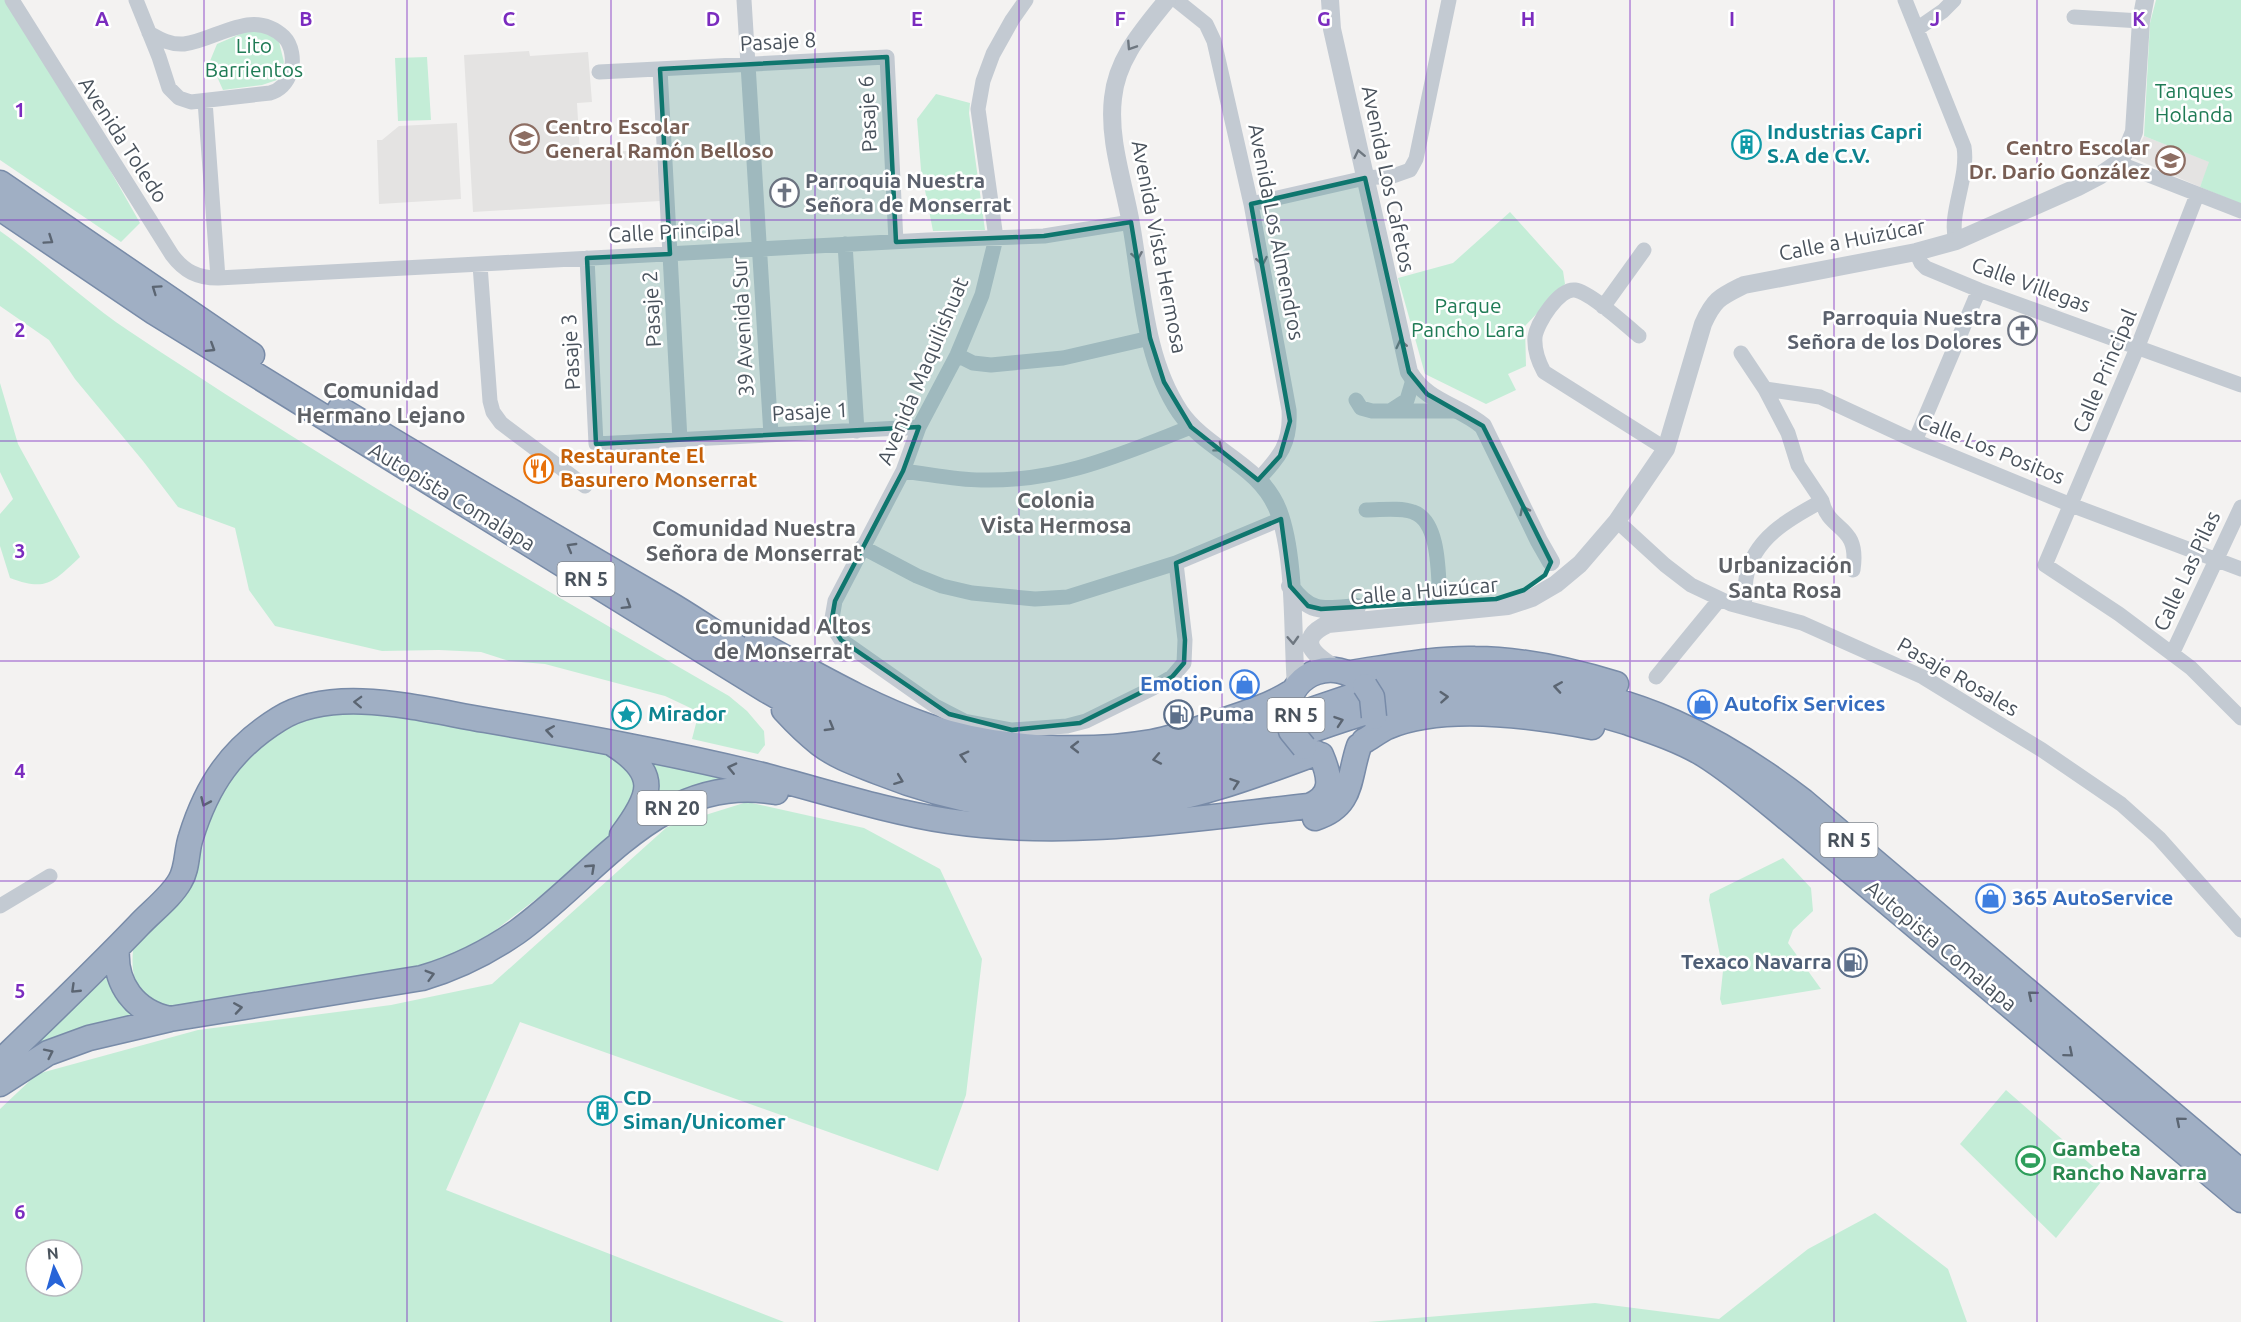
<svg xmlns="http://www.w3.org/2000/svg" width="2241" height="1322" viewBox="0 0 2241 1322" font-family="Ubuntu,sans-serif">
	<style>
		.education { fill: #e4e3e2 }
		.green { fill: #c4edd7; fill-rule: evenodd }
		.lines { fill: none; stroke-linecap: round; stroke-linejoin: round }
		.trunk-casing { stroke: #788ba8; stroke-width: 27 }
		.minor { stroke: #c3cad2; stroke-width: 15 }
		.tertiary { stroke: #c3cad2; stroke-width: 18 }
		.trunk { stroke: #a0afc4; stroke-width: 24 }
		.trunk-bridge-casing { stroke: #788ba8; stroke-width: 27; stroke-linecap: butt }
		.trunk-bridge { stroke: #a0afc4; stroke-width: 24 }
		.oneway { stroke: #6e7780 }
		.oneway2 { stroke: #5b6572 }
		.marked { fill: #0f766e; fill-opacity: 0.2; stroke: #0f766e; stroke-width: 4.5; stroke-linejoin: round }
		.grid { fill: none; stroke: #7b2cbf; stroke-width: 1.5; stroke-opacity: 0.55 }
		.labels { text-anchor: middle; stroke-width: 5; stroke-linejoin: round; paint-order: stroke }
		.shield { fill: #fff; stroke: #80878e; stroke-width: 1.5 }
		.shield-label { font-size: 20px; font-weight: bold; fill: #4a535d }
		.street-label { font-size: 21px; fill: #4a535d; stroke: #fff }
		.park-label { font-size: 21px; fill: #1f7b55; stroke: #fff }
		.education-label { font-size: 21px; font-weight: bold; fill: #785e54; stroke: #fff; text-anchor: start }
		.culture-label { font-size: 21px; font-weight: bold; fill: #0d838f; stroke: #fff; text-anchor: start }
		.worship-label { font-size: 21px; font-weight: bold; fill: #5b616d; stroke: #fff; text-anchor: start }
		.food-label { font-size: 21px; font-weight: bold; fill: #c56008; stroke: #fff; text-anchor: start }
		.shop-label { font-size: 21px; font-weight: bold; fill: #366cbe; stroke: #fff; text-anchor: start }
		.service-label { font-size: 21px; font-weight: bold; fill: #4e5e75; stroke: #fff; text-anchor: start }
		.leisure-label { font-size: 21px; font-weight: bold; fill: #27864d; stroke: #fff; text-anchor: start }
		.neighbourhood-label { font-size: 22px; font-weight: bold; fill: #5e6166; stroke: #fff }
		.grid-label { font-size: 20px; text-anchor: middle; font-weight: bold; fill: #7b2cbf; stroke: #fff; stroke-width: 5; stroke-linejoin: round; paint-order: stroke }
	</style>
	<rect width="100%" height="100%" fill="#f3f2f1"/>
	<!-- education -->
	<path class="education" d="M529,51L530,56L588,52L592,102L577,103L580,154L656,149L660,201L473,212L464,55Z
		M457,123L461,199L379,204L377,140H382L399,126Z
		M2144,136L2210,162L2200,187L2133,158Z"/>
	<!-- green -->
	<path class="green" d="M0,0H5L106,163L140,223L121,242L0,160Z
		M2156,0H2241V204L2200,187L2209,162L2144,136L2150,23Z
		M254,28L278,38L284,62L277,80L262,85L223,90L210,61L217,44Z
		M427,57L431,120L398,121L395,58Z
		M936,94L970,103L969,113L985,230L933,231L921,170L917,119Z
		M1510,212L1563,271L1565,284L1525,326L1526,366L1508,374L1516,390L1486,404L1425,374L1398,278L1453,263Z
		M0,231C44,262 84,301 129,331C324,461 526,579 729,696L747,711L764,731L765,745L758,754L692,739L699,712L665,696L545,664L509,661L481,652L439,650L382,651L275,626L249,590L235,528L178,507L143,461L75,379L49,340L0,306Z
		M0,383L18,444L80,557C53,582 47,592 10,578L0,546V514L13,499L0,472Z
		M373,712L603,751L620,762L633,777L634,792L610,837L564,878L489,935L452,957L419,968L173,1010C141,995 130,987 133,950L174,905L202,849L212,810L226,785L245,758L293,722L321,713Z
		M647,757L741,778L650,811Z
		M747,802L864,828L940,869L982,959L966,1095L938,1171L520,1022L446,1190L784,1322H0V1109L37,1074L198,1030L391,1005L492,984L667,827ZM36,1250H72V1286H36Z
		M1783,858L1811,888L1813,911L1793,930L1788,943L1821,989L1722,1005L1720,999L1723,971L1709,900L1710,894Z
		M108,976L139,1018L10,1064Z
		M2006,1090L2105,1177L2056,1238L1960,1144Z
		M1875,1213L1948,1269L1967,1322H1368L1595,1303L1719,1319L1808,1249Z"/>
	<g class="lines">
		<defs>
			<path id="trunk" d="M0,183L252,355
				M0,208L154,312L766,690C848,737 931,784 1027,789C1081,792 1135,787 1187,773C1243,758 1298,733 1354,716C1446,686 1535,693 1626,722C1652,731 1679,740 1703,754C1737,775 1768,803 1799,828L2241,1200
				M340,409C449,475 558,539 668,603C707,626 744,653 783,677C800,687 819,696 837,705C955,767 1050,782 1181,754L1379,687C1435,673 1473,675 1529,682C1639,698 1716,734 1803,801L2241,1172
				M756,642C812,672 867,705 927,726C994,749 1082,754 1152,742C1173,738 1193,731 1213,724C1240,715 1268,707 1292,692
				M1350,673C1391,667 1433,658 1475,659C1523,659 1570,670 1616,684
				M1288,707C1294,671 1334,658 1362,682
				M784,710C795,722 807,734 820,744C837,757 858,764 878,772C953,802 1037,817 1119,808C1187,801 1252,777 1316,753
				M1364,741C1371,737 1379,731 1387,727C1443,703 1535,716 1592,727
				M613,744C660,774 652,795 622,835
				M1315,818C1354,806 1348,777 1359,746
				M117,948C114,984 135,1012 170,1019
				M0,1062C47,1017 94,972 139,925C152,911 171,897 180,881C188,868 186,851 191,837C207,785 232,748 279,719C335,684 424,710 485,720C577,736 668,752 758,774C821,790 884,811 948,821C1068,839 1190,819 1309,806C1335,796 1330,776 1321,755
				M0,1084L48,1053L89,1038L170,1019L422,978C456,968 488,952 517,932C599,873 661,772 776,792"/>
		</defs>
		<!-- trunk casing -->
		<use href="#trunk" class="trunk-casing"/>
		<!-- minor -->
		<path class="minor" d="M12,0L172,255C184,271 197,278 218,278L928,240L1044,236L1131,222
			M136,0L159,57L169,88L179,98L191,102L270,93C281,90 287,83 291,71C294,60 292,45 284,37C252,7 217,40 184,44C170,45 160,39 149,33
			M744,0L771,435
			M1026,0L1012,20L993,54L983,81L978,109L996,238L982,295L957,355L919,427L903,471L835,601L831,624L841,640L935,706L964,721L1012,730L1067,726L1086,721L1153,688L1172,677L1184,663L1185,640L1176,563
			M1176,0L1206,24L1214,41L1251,204L1289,410C1291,444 1280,456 1258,480
			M1905,0L1964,147C1969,178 1948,214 1956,241
			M2074,17L2141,21
			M1917,29L1943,11L1954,0
			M660,69L680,440
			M599,72L887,57L896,242
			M205,101L218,278
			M2118,163L2241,211
			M2197,195L2138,346L2045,565L2119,614L2191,668L2241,718
			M1251,204L1365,178L1393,176L1410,170L1416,159L1449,0
			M845,244L857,431
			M1916,252L1921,263L1926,268L1979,290L2241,385
			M587,258L596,444L919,427
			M480,265L490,401L493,412L501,423L585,486
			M1603,307L1644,250
			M1639,336C1626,325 1590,292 1575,290C1559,288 1537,323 1535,337C1534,350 1538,361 1544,372L1666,449
			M1741,353L1765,389L1820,397L1915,441L2071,505L2241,569
			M957,355L973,363L991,365L1063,358L1150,338
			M1765,389L1788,433L1798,465L1822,501
			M1356,400L1361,408L1372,411H1459
			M1390,411L1407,400L1413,380
			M1915,441L1979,290
			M903,471C929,474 955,480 981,480C1060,482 1119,455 1191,427
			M1366,510C1382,510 1399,507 1413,512C1441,521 1438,579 1440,603
			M1617,521L1665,565L1691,585L1731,604L1802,623L1923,677L2042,750L2121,804L2159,838L2241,930
			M862,547L917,576L942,586L972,593L1035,599L1068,597L1176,563L1281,519
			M1744,607C1745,598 1745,588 1746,579C1752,539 1790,518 1822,501C1829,533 1860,523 1853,570
			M2172,654L2241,507
			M1656,677L1720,599
			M0,906L50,876"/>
		<!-- tertiary -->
		<path class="tertiary" d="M1167,0C1143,30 1117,58 1113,98C1108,140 1124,183 1131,224C1142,285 1144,359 1180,412C1207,451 1260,464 1278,510C1296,556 1292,635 1296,686
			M1330,0L1332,29L1409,372C1427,403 1458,405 1483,426L1539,541L1551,562
			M1290,586C1311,615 1324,610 1357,607
			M1337,669C1315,656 1294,640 1328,624L1508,606L1532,598L1556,584L1580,564L1617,521L1666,449L1703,324C1714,299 1720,297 1744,285L1916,252L1956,241L2078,187L2099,176L2118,163L2127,149L2134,132L2141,21L2145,0"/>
		<!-- trunk -->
		<use href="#trunk" class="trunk"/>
		<defs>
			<path id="trunk-bridge" d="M1365,686L1372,697L1374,717
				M1287,711L1291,731L1304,747"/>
		</defs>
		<!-- trunk-bridge casing -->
		<use href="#trunk-bridge" class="trunk-bridge-casing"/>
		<!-- trunk-bridge -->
		<use href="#trunk-bridge" class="trunk-bridge"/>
	</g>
	<!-- one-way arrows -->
	<defs><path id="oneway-chevron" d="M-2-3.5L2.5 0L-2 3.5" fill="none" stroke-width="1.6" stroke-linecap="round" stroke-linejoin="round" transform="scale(1.5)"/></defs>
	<g class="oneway">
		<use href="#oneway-chevron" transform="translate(1131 46) rotate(123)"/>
		<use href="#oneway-chevron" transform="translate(1359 154) rotate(-102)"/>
		<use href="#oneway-chevron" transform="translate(1137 256) rotate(80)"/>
		<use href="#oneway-chevron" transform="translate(1262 261) rotate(79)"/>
		<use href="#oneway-chevron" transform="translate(1401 344) rotate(-103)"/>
		<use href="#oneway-chevron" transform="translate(1219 448) rotate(37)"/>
		<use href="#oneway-chevron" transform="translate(1524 510) rotate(-116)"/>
		<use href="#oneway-chevron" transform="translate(1293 640) rotate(87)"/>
	</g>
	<g class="oneway2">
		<use href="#oneway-chevron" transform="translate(49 240) rotate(34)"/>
		<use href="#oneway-chevron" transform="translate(156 289) rotate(-145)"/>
		<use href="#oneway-chevron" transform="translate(211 348) rotate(32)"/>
		<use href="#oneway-chevron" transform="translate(571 547) rotate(-150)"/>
		<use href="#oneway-chevron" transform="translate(627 605) rotate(32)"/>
		<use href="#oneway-chevron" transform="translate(1558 687) rotate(-171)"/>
		<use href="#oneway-chevron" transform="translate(1444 697) rotate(-4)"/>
		<use href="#oneway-chevron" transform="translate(358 702) rotate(-178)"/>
		<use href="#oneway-chevron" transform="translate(1339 721) rotate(-19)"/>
		<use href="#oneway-chevron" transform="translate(830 727) rotate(30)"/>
		<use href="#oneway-chevron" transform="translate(550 731) rotate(-171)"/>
		<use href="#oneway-chevron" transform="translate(1075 747) rotate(180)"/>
		<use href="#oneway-chevron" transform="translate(964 756) rotate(-165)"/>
		<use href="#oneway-chevron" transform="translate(1157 759) rotate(169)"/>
		<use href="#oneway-chevron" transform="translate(732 768) rotate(-167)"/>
		<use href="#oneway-chevron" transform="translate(899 780) rotate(21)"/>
		<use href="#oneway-chevron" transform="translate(1235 783) rotate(-19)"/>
		<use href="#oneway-chevron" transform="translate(205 802) rotate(114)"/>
		<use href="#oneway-chevron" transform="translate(591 868) rotate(-43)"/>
		<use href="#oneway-chevron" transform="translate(430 975) rotate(-16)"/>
		<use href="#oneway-chevron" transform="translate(75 989) rotate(136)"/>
		<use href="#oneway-chevron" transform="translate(2032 995) rotate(-140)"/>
		<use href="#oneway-chevron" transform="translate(238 1008) rotate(-9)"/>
		<use href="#oneway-chevron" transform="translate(49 1053) rotate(-26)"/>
		<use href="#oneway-chevron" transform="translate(2069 1053) rotate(40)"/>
		<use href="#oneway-chevron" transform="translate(2180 1121) rotate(-140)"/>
	</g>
	<!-- marked area -->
	<path class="marked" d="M887,57L896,242L1044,236L1131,222L1150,338L1164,382L1191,427L1258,480L1280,456L1290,421L1251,204L1365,178L1409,372L1427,394L1483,426L1551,562L1545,575L1524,590L1496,599L1321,609L1308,606L1290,586L1281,519L1176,563L1185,640L1184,663L1172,677L1080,723L1012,730L949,714L841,640L831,624L835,601L903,471L919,427L596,444L587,258L670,254L660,69Z"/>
	<!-- grid -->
	<path class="grid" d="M204,0V1322M407,0V1322M611,0V1322M815,0V1322M1019,0V1322M1222,0V1322M1426,0V1322M1630,0V1322M1834,0V1322M2037,0V1322M0,220H2241M0,441H2241M0,661H2241M0,881H2241M0,1102H2241"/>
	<!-- icons -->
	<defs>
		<symbol id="school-ring" viewBox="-11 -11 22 22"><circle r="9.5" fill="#fff" stroke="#8d6e63" stroke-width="1.5"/><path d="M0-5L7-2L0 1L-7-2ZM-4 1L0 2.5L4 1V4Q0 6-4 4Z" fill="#8d6e63"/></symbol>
		<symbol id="building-ring" viewBox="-11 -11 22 22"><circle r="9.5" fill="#fff" stroke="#0f9aa8" stroke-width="1.5"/><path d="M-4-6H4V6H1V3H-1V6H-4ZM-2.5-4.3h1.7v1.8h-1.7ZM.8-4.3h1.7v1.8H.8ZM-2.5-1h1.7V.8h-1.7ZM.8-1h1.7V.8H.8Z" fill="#0f9aa8"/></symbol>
		<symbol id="church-ring" viewBox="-11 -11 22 22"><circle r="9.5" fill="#fff" stroke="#6b7280" stroke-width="1.5"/><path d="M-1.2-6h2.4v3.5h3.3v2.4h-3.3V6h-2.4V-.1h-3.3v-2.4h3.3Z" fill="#6b7280"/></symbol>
		<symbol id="restaurant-ring" viewBox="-11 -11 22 22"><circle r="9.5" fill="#fff" stroke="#e8710a" stroke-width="1.5"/><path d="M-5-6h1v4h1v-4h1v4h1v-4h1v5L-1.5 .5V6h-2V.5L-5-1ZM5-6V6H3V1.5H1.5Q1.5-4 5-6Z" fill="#e8710a"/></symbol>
		<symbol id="shop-ring" viewBox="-11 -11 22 22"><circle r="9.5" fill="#fff" stroke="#3f7fe0" stroke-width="1.5"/><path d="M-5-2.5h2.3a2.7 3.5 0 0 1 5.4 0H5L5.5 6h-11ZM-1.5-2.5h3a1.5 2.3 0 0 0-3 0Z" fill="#3f7fe0"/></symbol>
		<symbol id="sight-ring" viewBox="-11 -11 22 22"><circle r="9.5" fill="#fff" stroke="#0f9aa8" stroke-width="1.5"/><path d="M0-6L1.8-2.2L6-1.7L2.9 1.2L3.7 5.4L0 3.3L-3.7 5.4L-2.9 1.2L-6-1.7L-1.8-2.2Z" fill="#0f9aa8"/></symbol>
		<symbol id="fuel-ring" viewBox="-11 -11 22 22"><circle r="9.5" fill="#fff" stroke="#5c6f8a" stroke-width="1.5"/><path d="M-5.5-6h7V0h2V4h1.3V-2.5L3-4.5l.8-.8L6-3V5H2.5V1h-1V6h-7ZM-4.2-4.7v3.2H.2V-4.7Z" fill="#5c6f8a"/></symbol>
		<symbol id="stadium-ring" viewBox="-11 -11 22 22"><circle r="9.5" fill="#fff" stroke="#2e9e5b" stroke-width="1.5"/><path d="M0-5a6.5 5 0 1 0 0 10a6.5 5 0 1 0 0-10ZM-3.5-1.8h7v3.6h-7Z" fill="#2e9e5b"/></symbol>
	</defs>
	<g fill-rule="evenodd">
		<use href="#school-ring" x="508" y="122" width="33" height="33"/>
		<use href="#building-ring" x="1730" y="128" width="33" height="33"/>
		<use href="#school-ring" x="2154" y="144" width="33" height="33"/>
		<use href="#church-ring" x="768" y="176" width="33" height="33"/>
		<use href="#church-ring" x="2006" y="314" width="33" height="33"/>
		<use href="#restaurant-ring" x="522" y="452" width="33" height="33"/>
		<use href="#shop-ring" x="1228" y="668" width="33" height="33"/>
		<use href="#shop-ring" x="1686" y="688" width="33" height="33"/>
		<use href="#sight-ring" x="610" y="698" width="33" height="33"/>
		<use href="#fuel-ring" x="1162" y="698" width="33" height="33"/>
		<use href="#shop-ring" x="1974" y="882" width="33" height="33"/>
		<use href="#fuel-ring" x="1836" y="946" width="33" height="33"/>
		<use href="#building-ring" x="586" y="1094" width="33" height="33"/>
		<use href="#stadium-ring" x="2014" y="1144" width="33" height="33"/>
	</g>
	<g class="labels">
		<!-- shield labels -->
		<g class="shield">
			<rect x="557.5" y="562" width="57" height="34" rx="4.5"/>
			<rect x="1267.5" y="698" width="57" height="34" rx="4.5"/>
			<rect x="637.5" y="791" width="69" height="34" rx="4.5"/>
			<rect x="1820.5" y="823" width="57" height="34" rx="4.5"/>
		</g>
		<g class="shield-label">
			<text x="586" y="586">RN 5</text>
			<text x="1296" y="722">RN 5</text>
			<text x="672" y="815">RN 20</text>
			<text x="1849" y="847">RN 5</text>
		</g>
		<!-- street labels -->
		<g class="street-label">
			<text transform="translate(778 42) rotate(-3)" y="7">Pasaje 8</text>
			<text transform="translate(868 114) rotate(-93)" y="7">Pasaje 6</text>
			<text transform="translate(123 140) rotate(57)" y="7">Avenida Toledo</text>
			<text transform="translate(1388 179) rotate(78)" y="7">Avenida Los Cafetos</text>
			<text transform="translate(674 232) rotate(-3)" y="7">Calle Principal</text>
			<text transform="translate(1276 232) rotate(79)" y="7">Avenida Los Almendros</text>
			<text transform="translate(1852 240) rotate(-11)" y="7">Calle a Huizúcar</text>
			<text transform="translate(1159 247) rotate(79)" y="7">Avenida Vista Hermosa</text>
			<text transform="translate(2031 285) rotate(20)" y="7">Calle Villegas</text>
			<text transform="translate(652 309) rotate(-93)" y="7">Pasaje 2</text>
			<text transform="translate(743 327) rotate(-93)" y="7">39 Avenida Sur</text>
			<text transform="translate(571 352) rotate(-93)" y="7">Pasaje 3</text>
			<text transform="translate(923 371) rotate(-67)" y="7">Avenida Maquilishuat</text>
			<text transform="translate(2105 371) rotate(-67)" y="7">Calle Principal</text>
			<text transform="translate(810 412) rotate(-3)" y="7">Pasaje 1</text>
			<text transform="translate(1991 449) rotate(22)" y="7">Calle Los Positos</text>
			<text transform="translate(452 497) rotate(31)" y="7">Autopista Comalapa</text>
			<text transform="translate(2187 571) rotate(-65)" y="7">Calle Las Pilas</text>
			<text transform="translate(1424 591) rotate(-5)" y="7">Calle a Huizúcar</text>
			<text transform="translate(1958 677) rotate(30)" y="7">Pasaje Rosales</text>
			<text transform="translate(1941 946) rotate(40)" y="7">Autopista Comalapa</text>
		</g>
		<!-- park labels -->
		<g class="park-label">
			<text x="254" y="53">Lito<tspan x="254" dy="24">Barrientos</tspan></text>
			<text x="2194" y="98">Tanques<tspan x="2194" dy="24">Holanda</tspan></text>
			<text x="1468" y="313">Parque<tspan x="1468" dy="24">Pancho Lara</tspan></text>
		</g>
		<!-- education labels -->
		<g class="education-label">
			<text x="545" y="134">Centro Escolar<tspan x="545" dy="24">General Ramón Belloso</tspan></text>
			<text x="2150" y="155" text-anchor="end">Centro Escolar<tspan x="2150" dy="24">Dr. Darío González</tspan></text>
		</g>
		<!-- culture labels -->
		<g class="culture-label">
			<text x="1767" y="139">Industrias Capri<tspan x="1767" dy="24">S.A de C.V.</tspan></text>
			<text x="648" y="721">Mirador</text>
			<text x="623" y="1105">CD<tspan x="623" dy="24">Siman/Unicomer</tspan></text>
		</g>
		<!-- worship labels -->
		<g class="worship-label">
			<text x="805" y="188">Parroquia Nuestra<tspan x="805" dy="24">Señora de Monserrat</tspan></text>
			<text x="2002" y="325" text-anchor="end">Parroquia Nuestra<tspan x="2002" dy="24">Señora de los Dolores</tspan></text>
		</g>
		<!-- food labels -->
		<g class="food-label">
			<text x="560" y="463">Restaurante El<tspan x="560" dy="24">Basurero Monserrat</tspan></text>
		</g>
		<!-- shop labels -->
		<g class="shop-label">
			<text x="1223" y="691" text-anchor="end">Emotion</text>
			<text x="1724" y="711">Autofix Services</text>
			<text x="2012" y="905">365 AutoService</text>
		</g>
		<!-- service labels -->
		<g class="service-label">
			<text x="1199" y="721">Puma</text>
			<text x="1832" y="969" text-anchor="end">Texaco Navarra</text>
		</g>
		<!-- leisure labels -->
		<g class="leisure-label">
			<text x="2052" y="1156">Gambeta<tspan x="2052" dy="24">Rancho Navarra</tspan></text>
		</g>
		<!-- neighbourhood labels -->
		<g class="neighbourhood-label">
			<text x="381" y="398">Comunidad<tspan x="381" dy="25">Hermano Lejano</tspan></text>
			<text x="1056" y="508">Colonia<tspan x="1056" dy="25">Vista Hermosa</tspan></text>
			<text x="754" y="536">Comunidad Nuestra<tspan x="754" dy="25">Señora de Monserrat</tspan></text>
			<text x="1785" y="573">Urbanización<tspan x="1785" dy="25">Santa Rosa</tspan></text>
			<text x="783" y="634">Comunidad Altos<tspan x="783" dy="25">de Monserrat</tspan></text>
		</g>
	</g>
	<g class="grid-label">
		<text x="102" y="26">A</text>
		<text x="306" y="26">B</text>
		<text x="509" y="26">C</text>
		<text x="713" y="26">D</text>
		<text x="917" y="26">E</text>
		<text x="1120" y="26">F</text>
		<text x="1324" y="26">G</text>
		<text x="1528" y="26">H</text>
		<text x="1732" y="26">I</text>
		<text x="1935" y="26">J</text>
		<text x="2139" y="26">K</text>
		<text x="20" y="117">1</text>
		<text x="20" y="337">2</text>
		<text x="20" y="558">3</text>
		<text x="20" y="778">4</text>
		<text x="20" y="998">5</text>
		<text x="20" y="1219">6</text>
	</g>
	<!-- north arrow -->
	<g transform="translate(54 1268) rotate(355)"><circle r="28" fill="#ffffff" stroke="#b7babe" stroke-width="1.5"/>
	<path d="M0-4.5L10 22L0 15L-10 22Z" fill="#2764d8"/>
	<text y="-9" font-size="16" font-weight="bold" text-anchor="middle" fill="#4a535d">N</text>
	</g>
</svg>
